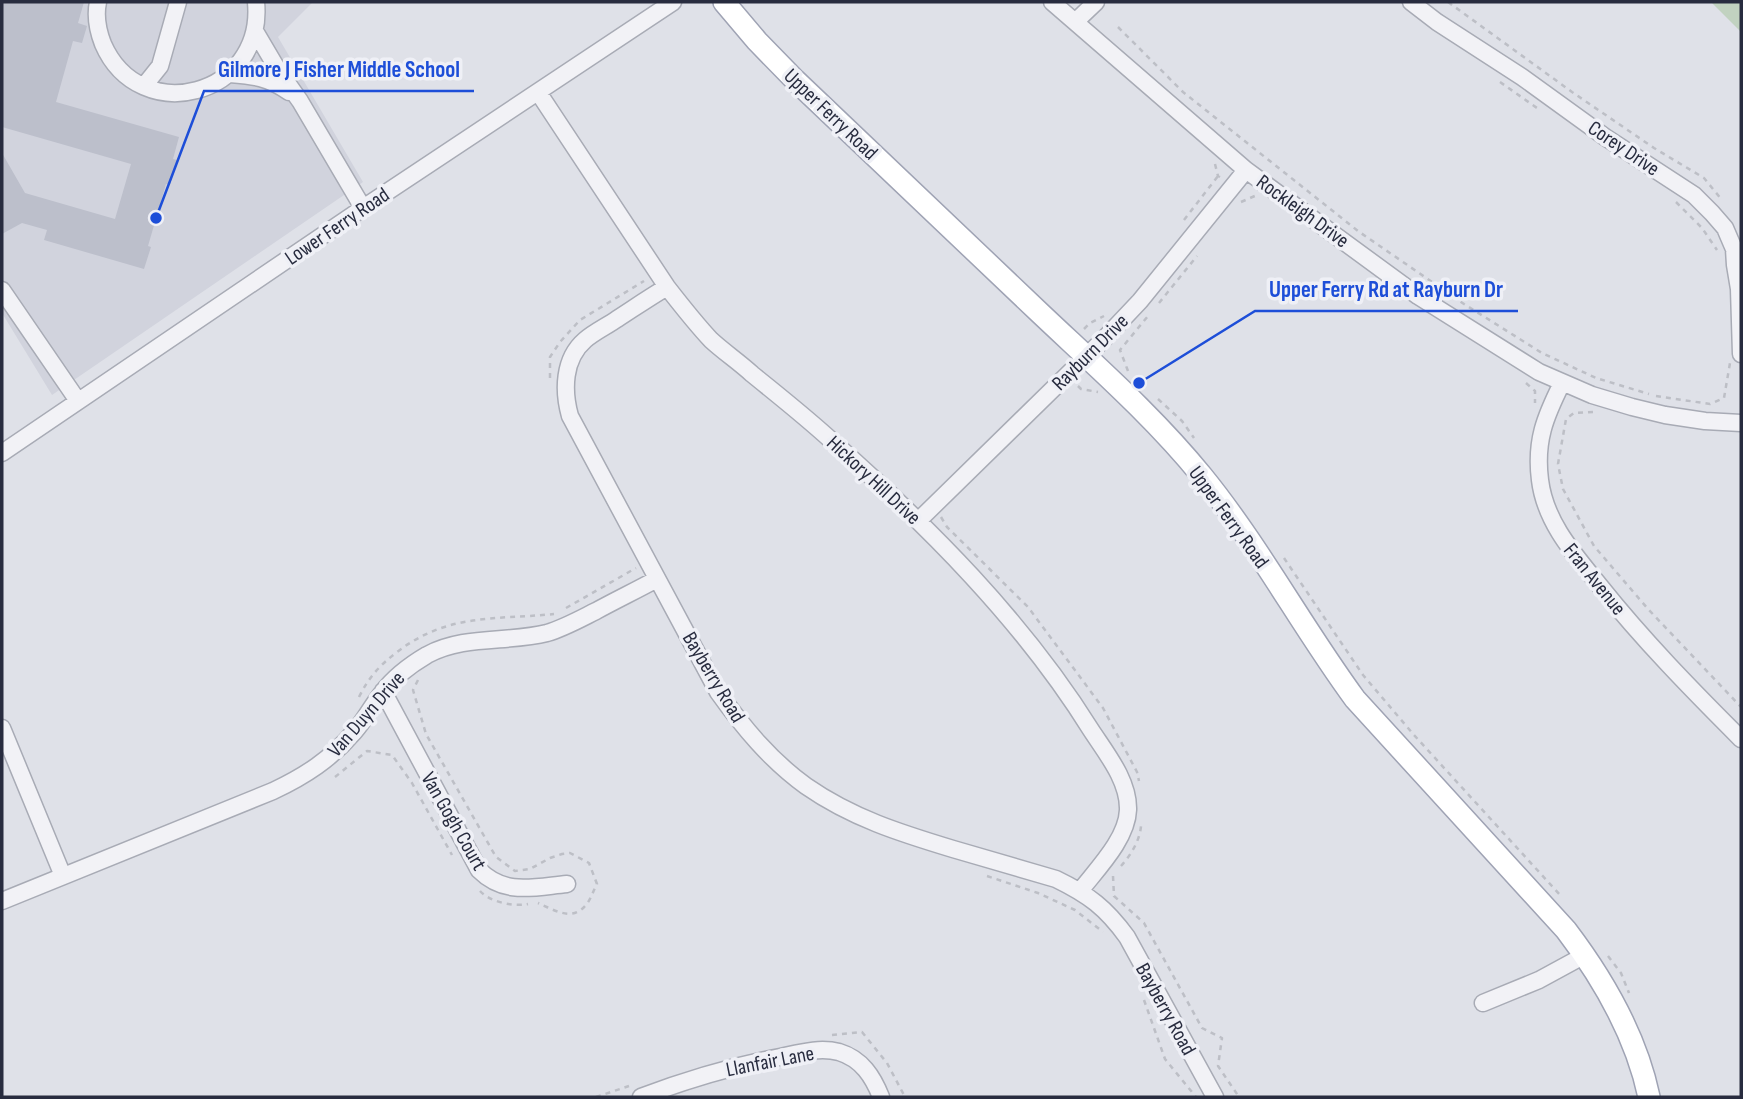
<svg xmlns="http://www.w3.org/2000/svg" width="1743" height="1099" viewBox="0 0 1743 1099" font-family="'Sofia Sans Condensed',sans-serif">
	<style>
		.built { fill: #d1d3dd }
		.green { fill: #c1d2c0 }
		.building { fill: #bcbfcb }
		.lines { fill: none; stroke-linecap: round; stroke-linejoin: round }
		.minor-casing { stroke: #a8abb5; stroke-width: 19 }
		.major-casing { stroke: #9fa3b4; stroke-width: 24 }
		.path { stroke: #bdbfc6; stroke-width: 2.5; stroke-dasharray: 5 5; stroke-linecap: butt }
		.minor { stroke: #f2f2f6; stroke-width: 16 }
		.major { stroke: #fff; stroke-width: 21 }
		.labels { text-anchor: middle; stroke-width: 7; stroke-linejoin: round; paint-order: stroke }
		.street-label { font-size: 21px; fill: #282c3f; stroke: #eff0f6 }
		.leader { fill: none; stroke: #1d4ed8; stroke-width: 2.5 }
		.callout-dot { fill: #1d4ed8; stroke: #eff0f6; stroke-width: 2.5 }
		.callout-label { font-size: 23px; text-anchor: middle; font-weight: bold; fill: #1d4ed8; stroke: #eff0f6; stroke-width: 7; stroke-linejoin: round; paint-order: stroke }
	</style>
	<rect width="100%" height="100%" fill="#dfe1e8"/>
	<!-- built -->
	<path class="built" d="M2,2H313L278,37L363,182L52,395L2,313Z"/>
	<!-- green -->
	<path class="green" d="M1711,2H1741V32Z"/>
	<!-- building -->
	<path class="building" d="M2,2H84L78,23L87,26L82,43L73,41L56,102L179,137L173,159L177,160L170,185L166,184L148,246L151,247L144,269L44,240L47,230L22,223L2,234V153L25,193L115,219L131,164L2,127Z"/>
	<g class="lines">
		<defs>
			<path id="minor" d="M98,2C95,16 98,31 103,44C140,129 265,96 256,2
				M1052,2L1246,170L1418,296L1539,372L1592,395L1632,407L1665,415L1705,421L1741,423
				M1411,2L1437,22L1522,77L1605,137L1694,195L1712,213L1725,228L1734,249L1735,265L1739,289L1741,354
				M1075,22L1096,2
				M255,31L278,70L300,101L363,208
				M229,74C254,76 268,77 289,92
				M144,86L160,66L178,2
				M538,92L667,287C681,305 695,323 711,340C724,352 739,362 752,374C779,396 807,418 833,442C929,527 1023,621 1091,730C1106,753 1129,781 1128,810C1127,839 1097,869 1080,891
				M667,287C650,297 634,308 617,319C607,326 594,332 585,340C563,359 563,391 570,416L718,692C743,727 770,760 806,786C852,818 900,833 953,849C988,859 1022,869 1056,879C1089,895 1106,908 1127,937L1215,1097
				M2,290L78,401
				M1562,383C1545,417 1535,441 1540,480C1545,522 1574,554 1600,586C1643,640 1692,690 1741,739
				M2,453L363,208L673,2
				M918,521L1105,338L1140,301L1246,170
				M383,691L479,870C505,896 534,887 567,884
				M2,728L63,876
				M2,901L273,791C305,776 331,759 354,732C365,720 372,705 382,693C394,677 410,665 427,655C464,635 507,643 547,633C564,628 580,619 596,611C616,600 637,590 657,579
				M1483,1003L1539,980L1585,955
				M641,1097C686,1080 733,1066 780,1057C799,1053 819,1047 839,1052C862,1059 873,1077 881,1097"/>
			<path id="major" d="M724,2L757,41L795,80C877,158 959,236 1041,314C1096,366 1154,417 1202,476C1259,546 1302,627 1355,699L1566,930C1604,980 1636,1035 1649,1097"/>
		</defs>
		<!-- minor casing -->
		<use href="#minor" class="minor-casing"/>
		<!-- major casing -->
		<use href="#major" class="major-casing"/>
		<!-- path -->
		<path class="path" d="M1448,2L1572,92L1654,148L1704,178L1722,200
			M1118,27L1183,92L1358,231L1464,304L1542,353L1596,378L1649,394
			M1500,82L1537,108
			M1215,164L1218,176L1220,177
			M1241,202L1257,195
			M1676,202L1702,228L1717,250
			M1184,220L1218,176
			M1159,303L1197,256
			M1084,329L1090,323L1104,316
			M1128,371L1120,350L1148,316
			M550,378V357L560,342L580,320L644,281
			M1526,383L1535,391V403
			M1078,386L1081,389L1098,392
			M1656,396L1710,404L1724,398L1730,363
			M1158,399L1182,421L1194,438
			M1593,412L1574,413L1566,419L1558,464L1563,489L1594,546L1648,609L1741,707
			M941,517L947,527L1028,607L1103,708L1137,772L1139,781
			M1284,558L1363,675L1414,735L1561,896
			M566,608L636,568
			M418,680L413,690L426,734L496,857L515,871L530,869L550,858L562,854L570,853L589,863L597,884C593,891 591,899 586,905C572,922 554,910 538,903
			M359,697C369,677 379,666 397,652C448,613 494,620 554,614
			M335,777L367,751L392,755L412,783L452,855
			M1121,866C1131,855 1140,840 1141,826
			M987,876L1038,893L1075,910L1103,932
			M1113,876L1114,896L1144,923L1202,1028L1222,1038L1218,1066L1239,1097
			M480,891C490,902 513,907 528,904
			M1608,956L1621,973L1629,993
			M1144,1000L1165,1059L1196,1097
			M832,1035L862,1032L887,1063L905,1097
			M596,1097L629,1086"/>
		<!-- minor -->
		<use href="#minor" class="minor"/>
		<!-- major -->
		<use href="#major" class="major"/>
	</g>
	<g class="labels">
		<!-- street labels -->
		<g class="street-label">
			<text transform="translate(831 114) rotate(44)" y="7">Upper Ferry Road</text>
			<text transform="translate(1624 148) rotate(34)" y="7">Corey Drive</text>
			<text transform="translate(1303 211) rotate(36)" y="7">Rockleigh Drive</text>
			<text transform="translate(337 226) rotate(-34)" y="7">Lower Ferry Road</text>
			<text transform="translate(1090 352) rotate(-45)" y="7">Rayburn Drive</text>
			<text transform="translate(874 480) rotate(43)" y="7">Hickory Hill Drive</text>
			<text transform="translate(1229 517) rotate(54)" y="7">Upper Ferry Road</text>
			<text transform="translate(1595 579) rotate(51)" y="7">Fran Avenue</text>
			<text transform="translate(714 677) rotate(59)" y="7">Bayberry Road</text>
			<text transform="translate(366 714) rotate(-49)" y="7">Van Duyn Drive</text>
			<text transform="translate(454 821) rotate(60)" y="7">Van Gogh Court</text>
			<text transform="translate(1166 1009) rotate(61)" y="7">Bayberry Road</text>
			<text transform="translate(770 1061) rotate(-11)" y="7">Llanfair Lane</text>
		</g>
	</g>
	<!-- callouts -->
	<path class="leader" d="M156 218L204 91H474M1139 383L1255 311H1518"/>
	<g class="callout-dot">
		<circle cx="156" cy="218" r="7"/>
		<circle cx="1139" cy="383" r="7"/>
	</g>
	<g class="callout-label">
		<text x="339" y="77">Gilmore J Fisher Middle School</text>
		<text x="1386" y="297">Upper Ferry Rd at Rayburn Dr</text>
	</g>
	<!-- border -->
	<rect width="1743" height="1099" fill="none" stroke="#282c3f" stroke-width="7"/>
</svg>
